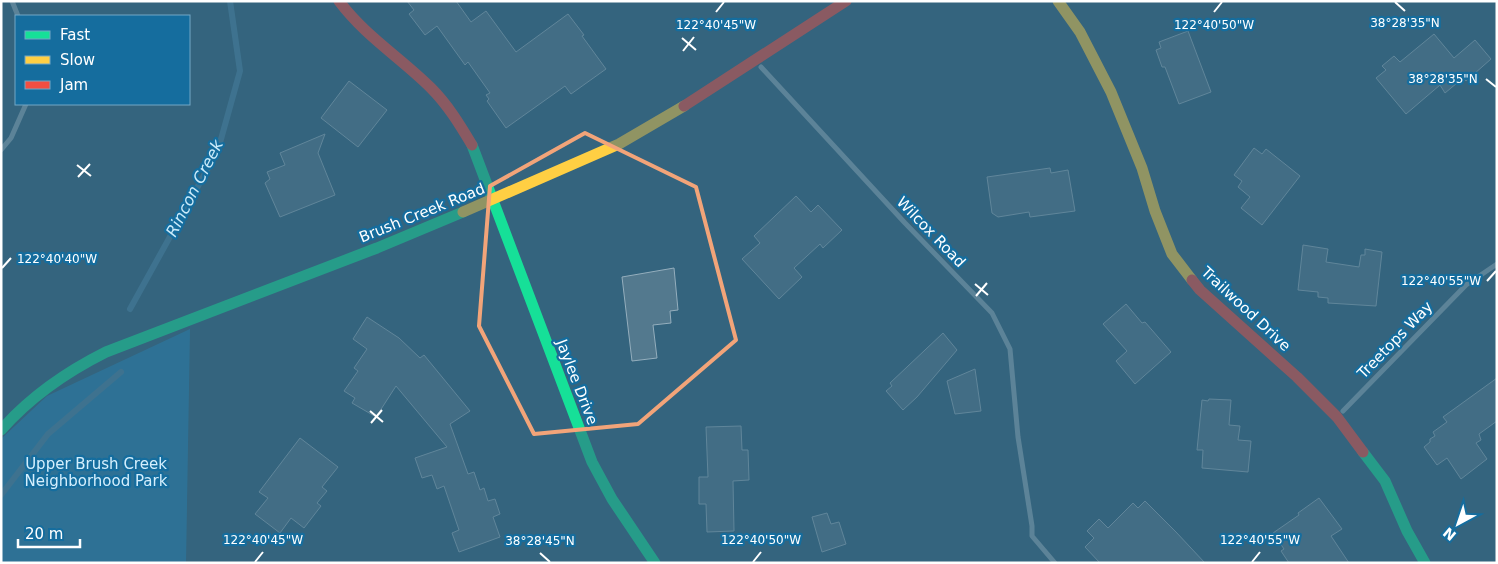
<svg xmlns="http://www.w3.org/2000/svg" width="1498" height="564" viewBox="0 0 1498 564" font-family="'DejaVu Sans',sans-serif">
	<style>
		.green { fill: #2782b2 }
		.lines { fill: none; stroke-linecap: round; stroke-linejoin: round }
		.stream { stroke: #4a84a4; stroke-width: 6 }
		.building { fill: #53798e; stroke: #94aebd }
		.street { stroke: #8ca9b8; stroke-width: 5 }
		.fast { stroke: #16e098; stroke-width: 11 }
		.slow { stroke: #ffcf43; stroke-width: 11 }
		.jam { stroke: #f24e42; stroke-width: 11 }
		.marked { fill: none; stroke: #f2a479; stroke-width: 4; stroke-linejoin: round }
		.ticks { fill: none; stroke: #fff; stroke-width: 2 }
		.labels { text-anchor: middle; stroke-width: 4.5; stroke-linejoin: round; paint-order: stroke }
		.street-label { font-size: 15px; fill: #fff; stroke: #156d9e }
		.park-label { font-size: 15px; fill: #d5effd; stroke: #156d9e }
		.water-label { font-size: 16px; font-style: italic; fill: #cbebfa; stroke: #156d9e }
		.ticks-label { font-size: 12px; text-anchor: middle; fill: #fff; stroke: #156d9e; stroke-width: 4.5; stroke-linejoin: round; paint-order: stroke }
	</style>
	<rect width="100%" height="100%" fill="#34647e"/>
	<!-- green -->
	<path class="green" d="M190,329L186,563H1V439L47,396Z"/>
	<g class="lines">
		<!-- stream -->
		<path class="stream" d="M130,309L218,150L240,71L230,1
			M1,495L48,434L121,372"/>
	</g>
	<!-- building -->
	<path class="building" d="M407,1H456L471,22L486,11L516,52L568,14L584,35L582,36L606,69L571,94L565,86L506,128L487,101L489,99L486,95L490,93L468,62L465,65L437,26L425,35L409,14L414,10Z
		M1188,31L1211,92L1179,104L1165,67H1162L1156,50L1161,48L1159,42Z
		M1434,34L1454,58L1475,40L1491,59L1466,81L1463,78L1445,93L1440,85L1406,114L1376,78L1386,70L1382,66L1394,56L1400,62Z
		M349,81L387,110L358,147L321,118Z
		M325,134L318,153L335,195L280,217L265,183L270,179L267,172L285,165L280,153Z
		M1254,148L1262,154L1266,149L1300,176L1262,225L1241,208L1250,197L1238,187L1242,181L1234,175Z
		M1050,168L1051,173L1068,170L1075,211L1030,217L1029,212L998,217L992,213L987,177Z
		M796,196L811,212L818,205L842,230L823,248L820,244L794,268L802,277L779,299L742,259L760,243L754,236Z
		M1303,245L1328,249L1326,262L1359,267L1361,255H1365V249L1382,252L1376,306L1328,303V298L1318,297V292L1298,290Z
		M674,268L678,310L670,311L671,323L653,325L657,358L632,361L622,277Z
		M1126,304L1142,323L1145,322L1171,352L1135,384L1116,361L1127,351L1103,324Z
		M367,317L399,338L420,358L424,355L470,411L450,424L468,474L474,472L480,490L484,488L488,501L495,499L500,514L493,517L500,537L459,552L452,533L459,530L444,486L437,489L432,475L422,478L415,458L447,447L396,386L376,417L352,403L355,398L344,391L358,371L354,368L367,349L353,339Z
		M943,333L957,350L917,397L903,410L886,391L892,386L890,383Z
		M975,369L981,411L955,414L947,381Z
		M1497,378V421L1479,434L1481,440L1476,443L1487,459L1461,479L1447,458L1437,465L1424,447L1430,442V439L1435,436L1433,432L1447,422L1443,417Z
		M1209,399L1231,400L1229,425L1240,426L1238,440L1251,441L1248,472L1202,468L1203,450H1197L1202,400L1208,401Z
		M741,426L742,450H748L749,480L733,481L734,531L707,532L706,504H699V477H708L706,427Z
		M300,438L338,467L322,487L327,491L317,503L321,506L304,528L291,518L280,533L255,514L268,498L259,492Z
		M1319,498L1342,529L1331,536L1349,563H1289L1281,551L1284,549L1273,533L1299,515L1298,513Z
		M1145,501L1176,532L1205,563H1100L1085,547L1094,538L1087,531L1099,519L1108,528L1133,503L1138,508Z
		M827,513L831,524L839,522L846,544L822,552L812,517Z"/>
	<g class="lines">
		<!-- street -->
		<path class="street" d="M12,1L18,16
			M761,67L905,223L992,313L1010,349L1018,437L1032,526V536L1055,563
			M1,150L11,138L26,104
			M1343,411L1466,285L1497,264"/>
		<!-- fast -->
		<path class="fast" d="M472,145L592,462L612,499L655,563
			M1,430C31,396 66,372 106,352L377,248L463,212
			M1363,452L1385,481L1407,531L1425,563"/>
		<!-- slow -->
		<path class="slow" d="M1058,1L1080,32L1111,92L1142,168L1155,211L1172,254L1192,280
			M463,212L619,144L684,106"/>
		<!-- jam -->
		<path class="jam" d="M339,1C365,36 401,58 431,88C448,105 460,125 472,145
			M684,106L846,1
			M1192,280L1200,290L1297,377L1337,417L1363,452"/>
	</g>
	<!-- marked area -->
	<path d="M0 0H1498V564H0ZM585,133L696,187L736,340L638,424L534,434L479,326L490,186Z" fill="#34647e" fill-opacity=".55" fill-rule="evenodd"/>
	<path class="marked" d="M585,133L696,187L736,340L638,424L534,434L479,326L490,186Z"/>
	<!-- ticks -->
	<path class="ticks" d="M1395,2L1405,11M716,12L724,2M1214,12L1222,2M682,38L696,50M683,51L694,37M1486,79L1496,87M77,165L91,176M78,177L90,164M2,268L11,258M1487,281L1496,271M975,284L988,295M976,296L987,283M370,411L383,422M371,423L382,410M540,553L550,562M255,562L263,552M753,562L761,552M1252,562L1260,552"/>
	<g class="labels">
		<!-- street labels -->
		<g class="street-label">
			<text transform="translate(422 213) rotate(-22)" y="5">Brush Creek Road</text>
			<text transform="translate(931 232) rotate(46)" y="5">Wilcox Road</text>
			<text transform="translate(1246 309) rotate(43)" y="5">Trailwood Drive</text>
			<text transform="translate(1395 340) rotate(-46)" y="5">Treetops Way</text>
			<text transform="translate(577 382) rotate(69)" y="5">Jaylee Drive</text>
		</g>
		<!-- park labels -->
		<g class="park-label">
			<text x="96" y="469">Upper Brush Creek<tspan x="96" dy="17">Neighborhood Park</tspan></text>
		</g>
		<!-- water labels -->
		<g class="water-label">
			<text transform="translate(194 188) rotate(-63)" y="6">Rincon Creek</text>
		</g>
	</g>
	<g class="ticks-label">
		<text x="1405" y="27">38°28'35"N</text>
		<text x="716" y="29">122°40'45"W</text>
		<text x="1214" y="29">122°40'50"W</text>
		<text x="1443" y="83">38°28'35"N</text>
		<text x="57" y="263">122°40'40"W</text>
		<text x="1441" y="285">122°40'55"W</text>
		<text x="263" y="544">122°40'45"W</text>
		<text x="761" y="544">122°40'50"W</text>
		<text x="1260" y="544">122°40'55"W</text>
		<text x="540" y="545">38°28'45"N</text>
	</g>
	<!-- border -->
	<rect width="1498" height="564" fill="none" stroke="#ffffff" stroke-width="5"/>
	<!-- legend -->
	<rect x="15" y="15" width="175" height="90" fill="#156d9e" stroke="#73a7c5"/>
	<rect x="25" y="31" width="25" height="8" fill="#16e098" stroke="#73a7c5"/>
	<text x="60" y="40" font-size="15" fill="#ffffff">Fast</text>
	<rect x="25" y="56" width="25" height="8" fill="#ffcf43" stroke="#73a7c5"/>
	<text x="60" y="65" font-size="15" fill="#ffffff">Slow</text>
	<rect x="25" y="81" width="25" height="8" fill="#f24e42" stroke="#73a7c5"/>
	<text x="60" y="90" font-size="15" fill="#ffffff">Jam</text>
	<!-- north arrow -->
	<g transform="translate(1458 524) rotate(220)" stroke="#156d9e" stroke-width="4" paint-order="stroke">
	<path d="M0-4L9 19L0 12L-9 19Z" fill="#ffffff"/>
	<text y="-8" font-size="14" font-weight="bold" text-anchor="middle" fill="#ffffff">N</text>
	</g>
	<!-- scale -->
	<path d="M18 539v8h62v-8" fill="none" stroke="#ffffff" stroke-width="2.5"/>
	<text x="25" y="539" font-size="15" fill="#ffffff" stroke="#156d9e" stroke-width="4" paint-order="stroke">20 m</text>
</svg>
